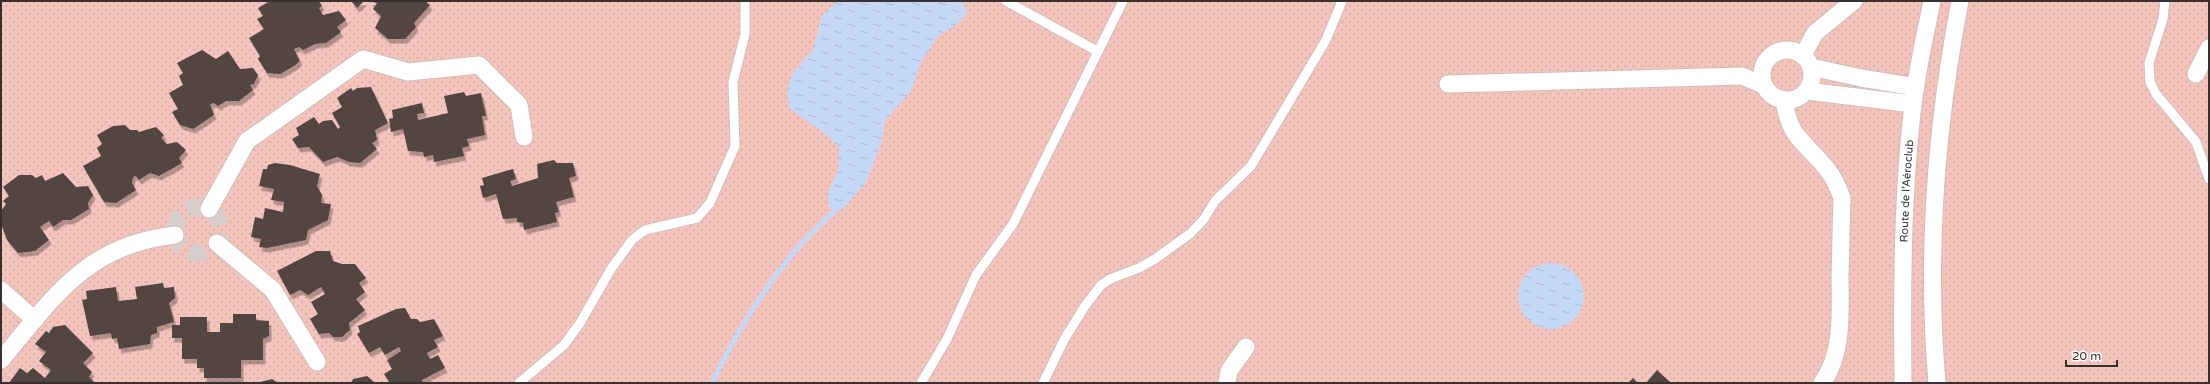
<svg xmlns="http://www.w3.org/2000/svg" width="2210" height="384" viewBox="0 0 2210 384" font-family="'Varela Round',sans-serif">
	<style>
		.grass { fill: url(#grass-dots) }
		.water { fill: url(#water-ripples) }
		.lines { fill: none; stroke-linecap: round; stroke-linejoin: round }
		.stream { stroke: #c5d8f7; stroke-width: 5 }
		.building { fill: #534543; filter: url(#shadow) }
		.minor-tunnel { stroke: #d5cecd; stroke-width: 17; stroke-dasharray: 17 8; stroke-linecap: butt }
		.service-casing { stroke: #cfbebb; stroke-width: 11 }
		.minor-casing { stroke: #cfbebb; stroke-width: 19 }
		.service { stroke: #fff; stroke-width: 9 }
		.minor { stroke: #fff; stroke-width: 17 }
		.labels { text-anchor: middle; stroke-width: 4; stroke-linejoin: round; paint-order: stroke }
		.street-label { font-size: 11px; fill: #37302f; stroke: #fff }
	</style>
	<defs>
		<pattern id="grass-dots" width="8" height="8" patternUnits="userSpaceOnUse"><rect width="8" height="8" fill="#f4c4bc"/><path d="M2 2h.1M6 6h.1" fill="none" stroke="#d2a9a2" stroke-width="1.8" stroke-linecap="round"/></pattern>
		<pattern id="water-ripples" width="26" height="14" patternUnits="userSpaceOnUse"><rect width="26" height="14" fill="#c5d8f7"/><path d="M2 4q2-2 4 0t4 0M15 11q2-2 4 0t4 0" fill="none" stroke="#aabad4"/></pattern>
		<filter id="shadow"><feDropShadow dx="2.5" dy="4.5" stdDeviation="0" flood-color="#0004"/></filter>
	</defs>
	<rect width="100%" height="100%" fill="#fdf6f5"/>
	<!-- grass -->
	<path class="grass" d="M1,1H2209V383H1Z"/>
	<!-- water -->
	<path class="water" d="M838,1H960L964,4L967,13L958,23L937,37L921,62L911,91L885,121L881,144L866,183L843,209L835,211L829,207L828,193L838,169L839,147L822,131L790,109L787,93L791,76L813,49L822,16Z
		M1518 296a33 33 0 1 1 66 0a33 33 0 1 1-66 0Z"/>
	<g class="lines">
		<!-- stream -->
		<path class="stream" d="M712,383C740,324 784,253 835,211"/>
	</g>
	<!-- building -->
	<path class="building" d="M270,1H319L322,6L319,8L323,15L339,11L346,20L337,27L341,32L326,43L315,44L303,50L299,47L294,49L300,61L294,66L280,74L267,73L258,59L260,56L249,38L264,29L257,19L263,16L258,8Z
		M351,1H364L357,8Z
		M368,1H425L430,5L414,23L416,27L405,39H388L375,28L381,16L373,9L377,3Z
		M202,50L216,59L228,51L240,69L253,68L258,75L254,84L250,85L253,90L239,101H226L218,106L214,103L210,104L214,115L193,129L180,125L172,112L178,109L169,93L183,85L179,76L183,73L177,63Z
		M371,87L388,123L375,130L377,140L372,143L377,149L360,163L349,162L337,157L323,162L309,147L298,148L292,139L299,135L296,128L314,117L319,124L323,121L332,120L338,129L340,127L332,113L342,107L337,98L351,88L353,91L357,88Z
		M464,92L466,96L481,93L486,116H482L485,135L467,139L469,146L462,148L464,156L434,162L433,155L424,157L423,152L408,151L403,129L391,132L389,119L393,118L392,110L422,103L424,113L417,114L418,120L448,113L444,96Z
		M125,125L130,130H137L139,132L156,127L164,135L161,138L167,144L177,142L186,150L179,158L182,163L159,176L150,173L139,180L136,176L133,177L132,183L136,190L116,203L104,202L83,166L101,156L97,148L102,144L97,135L113,126Z
		M554,160L557,163H573L576,176L569,178L574,197L556,202L559,212L555,213L557,222L524,230L523,223L517,222V218L503,219L496,194L483,198L480,186L484,185L482,178L513,169L516,179L510,181L512,186L538,178L537,164Z
		M275,163L290,165L320,174L317,186L322,195L321,203L331,204L328,220L308,230L306,240L267,248L259,247L261,239L251,237L255,217L263,219L265,208L283,212L284,202L271,200L274,189L259,186L263,169H267L268,165Z
		M63,173L76,187L88,186L93,195L88,203L89,209L71,220H63L53,227L49,221L40,227L49,240L35,251L18,253L7,240L1,224V211L6,204L3,201L9,196L3,187L19,175H32L36,178L42,175L45,181Z
		M316,251H330L333,261L342,264H355L366,278L359,283L365,292L356,299L365,310L349,323L350,330L342,337H333L329,333L319,334L310,319L318,314L311,302L325,294L321,287L308,295L300,290L290,295L277,271Z
		M163,283L164,288L174,287L175,298L169,303L174,322L157,327V333L151,335L150,344L119,349L117,338L112,339L111,333L90,336L82,300L87,299L86,291L116,287L118,301L137,299L135,287Z
		M405,308L411,319H417L420,322L434,319L443,336L434,340L438,347L427,353L430,359L438,355L445,368L422,380L423,383H390L384,374L392,369L387,360L401,351L399,347L385,355L380,347L369,353L357,334L360,332L358,326L396,309Z
		M233,314H256V320L269,321V336L263,339V360H241V378H204V368H197V359H182V338H172V325H180V317H207V332H220V323H233Z
		M65,325L93,353L83,363L92,372L89,377L94,382L93,383H9L20,368L27,373L33,368L45,378L51,370L39,361L46,352L35,344L46,331L49,333L53,327Z
		M1657,370L1671,383H1646Z
		M367,376L375,383H351L353,379Z
		M1633,378L1638,383H1628Z
		M272,379L278,383H259L260,382Z"/>
	<g class="lines">
		<!-- minor-tunnel -->
		<path class="minor-tunnel" d="M175 230a23 23 0 1 1 46 0a23 23 0 1 1-46 0Z"/>
		<defs>
			<path id="service" d="M1006,1L1097,51
				M2165,1L2163,19L2149,63L2150,82L2156,94L2196,142L2209,179
				M519,383L564,345L580,323L611,269L632,240L645,230L697,218L710,203L735,146L733,82L745,34V1
				M921,383L947,339L976,275L1013,224L1123,1
				M1043,383L1065,338L1085,306L1101,285L1110,279L1139,268L1155,259L1191,233L1204,219L1215,201L1251,166L1326,40L1342,1"/>
			<g id="minor">
				<circle cx="1787" cy="75" r="25"/>
				<path d="M1803,55L1815,33L1854,1"/>
				<path d="M1811,67L1861,78L1916,87"/>
				<path d="M2196,74L2209,48"/>
				<path d="M1448,84L1742,76L1763,85"/>
				<path d="M1807,91L1913,104"/>
				<path d="M1784,100C1786,113 1789,127 1798,137C1818,161 1831,166 1842,198C1841,224 1841,250 1840,275C1840,310 1844,353 1822,383"/>
				<path d="M209,209L247,141L363,59L408,72L479,65L519,105L524,137"/>
				<path d="M217,243L273,290L317,362"/>
				<path d="M1,290L35,320"/>
				<path d="M1,360C54,297 86,245 175,235"/>
				<path d="M1227,383L1229,371L1246,347"/>
				<path id="s1" d="M1903,383C1902,291 1902,197 1913,105C1917,70 1925,36 1932,1"/>
				<path d="M1937,383C1926,256 1936,126 1960,1"/>
			</g>
		</defs>
		<!-- service casing -->
		<use href="#service" class="service-casing"/>
		<!-- minor casing -->
		<use href="#minor" class="minor-casing"/>
		<!-- service -->
		<use href="#service" class="service"/>
		<!-- minor -->
		<use href="#minor" class="minor"/>
	</g>
	<g class="labels">
		<!-- street labels -->
		<g class="street-label">
			<text dy="4" stroke="none"><textPath href="#s1" startOffset="192">Route de l’Aéroclub</textPath></text>
		</g>
	</g>
	<!-- border -->
	<rect width="2210" height="384" fill="none" stroke="#37302f" stroke-width="4"/>
	<!-- scale -->
	<path d="M2066 360v6h51v-6" fill="none" stroke="#37302f" stroke-width="2"/>
	<text x="2072" y="360" font-size="12" fill="#37302f" stroke="#ffffff" stroke-width="3" paint-order="stroke">20 m</text>
</svg>
